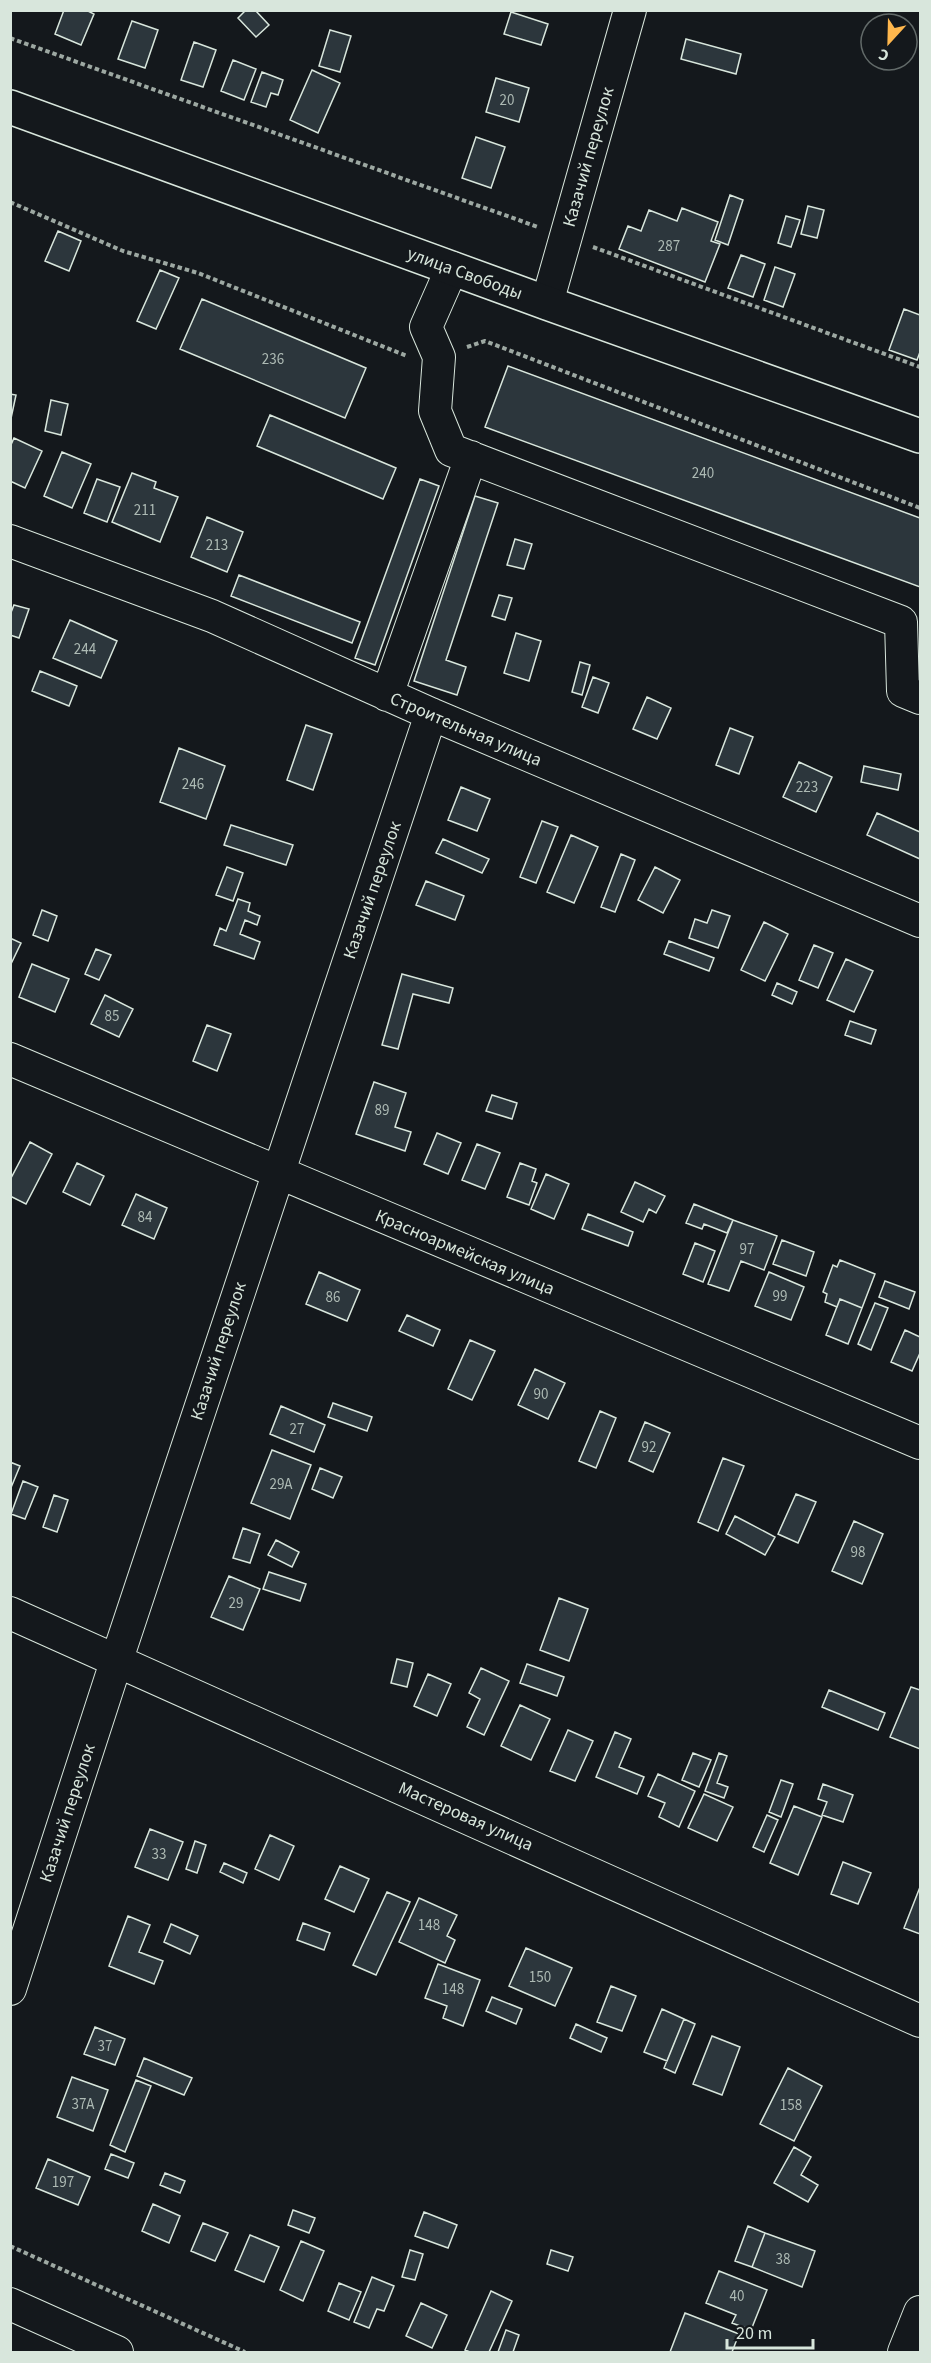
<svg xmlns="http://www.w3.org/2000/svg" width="931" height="2363" viewBox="0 0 931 2363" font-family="'Source Sans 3',sans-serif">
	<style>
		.building { fill: #2c363c; stroke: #d8e6dc; stroke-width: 1.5 }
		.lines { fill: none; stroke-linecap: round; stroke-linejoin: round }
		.minor-casing { stroke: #d8e6dc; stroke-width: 34 }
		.major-casing { stroke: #d8e6dc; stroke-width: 36 }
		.path { stroke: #9da8a2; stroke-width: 4; stroke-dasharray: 4.5 3; stroke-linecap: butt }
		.minor { stroke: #14181c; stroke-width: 32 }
		.major { stroke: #14181c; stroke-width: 33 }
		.labels { text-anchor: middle; stroke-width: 4.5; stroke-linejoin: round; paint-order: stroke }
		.number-label { font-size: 15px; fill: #adbab4 }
		.street-label { font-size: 18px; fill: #d8e6dc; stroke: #14181c }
	</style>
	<rect width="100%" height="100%" fill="#14181c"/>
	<!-- building -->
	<path class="building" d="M64,10H86L94,14L81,45L55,34Z
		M246,10H255L269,25L256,37L238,18Z
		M511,12L548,24L541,45L504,34Z
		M132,21L158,30L145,68L118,59Z
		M330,30L351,36L340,72L319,66Z
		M686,39L741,54L736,74L681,59Z
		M194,42L216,50L203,87L181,80Z
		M233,60L256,69L244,100L221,91Z
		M312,70L340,83L318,133L290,120Z
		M262,72L283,80L278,95L271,93L266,107L251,102Z
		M496,78L529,88L519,122L486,112Z
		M476,137L505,147L491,188L462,178Z
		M730,195L743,200L728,245L715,240Z
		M808,206L824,210L817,238L801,234Z
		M682,208L718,222L711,241L720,244L705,282L619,249L628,226L641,231L649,210L677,221Z
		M786,216L800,220L791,247L778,243Z
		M58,231L81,241L69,271L45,261Z
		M741,255L765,264L753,297L728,288Z
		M775,267L795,274L783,307L764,300Z
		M160,270L179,278L156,329L137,321Z
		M202,299L366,368L345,418L180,349Z
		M904,309L920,315V352L917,360L889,350Z
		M508,366L920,518V587L485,427Z
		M10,394L16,395L10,423Z
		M51,400L68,404L61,435L45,431Z
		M270,415L396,468L383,499L257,446Z
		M14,438L42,451L25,488L10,481V447Z
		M62,452L91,464L72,508L44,496Z
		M132,473L156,482L154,488L178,497L160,542L112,522Z
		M97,479L120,487L107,522L84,513Z
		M420,479L439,486L375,665L355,658Z
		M475,496L498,503L446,660L466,667L457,695L414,681Z
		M207,517L243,532L227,572L191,557Z
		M515,539L532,544L524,569L507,565Z
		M239,575L360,622L352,643L231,596Z
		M499,595L512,598L505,620L492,616Z
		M14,605L29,609L19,638L10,635V615Z
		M70,620L117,641L101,678L53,658Z
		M516,633L541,641L529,681L504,673Z
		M580,662L590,665L582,695L572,692Z
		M40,671L77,686L69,706L32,691Z
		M593,677L609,683L598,713L582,707Z
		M647,697L671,708L657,739L633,729Z
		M306,725L332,734L313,790L287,780Z
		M730,728L753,737L739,774L716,765Z
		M179,748L225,766L206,819L160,802Z
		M799,762L832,777L816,812L783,797Z
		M864,766L901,774L898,790L861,782Z
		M461,787L490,799L477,831L448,820Z
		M877,813L920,832V859L867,835Z
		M542,821L558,827L536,883L520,877Z
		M231,825L293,845L286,865L224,845Z
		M571,835L598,847L574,903L547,892Z
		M443,839L489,859L482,873L436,853Z
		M621,854L635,860L615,912L601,907Z
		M227,867L243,873L233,901L216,895Z
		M655,867L680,880L663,913L638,900Z
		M426,881L464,896L455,920L416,905Z
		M238,899L250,903L248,911L260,916L257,925L245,920L240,934L260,942L254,959L214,945L220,928L226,931Z
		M42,910L57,916L48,941L33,935Z
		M712,910L730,916L718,948L689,938L695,919L707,923Z
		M764,922L788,934L765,981L741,970Z
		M10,938L21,943L10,966Z
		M669,941L714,958L709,971L664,954Z
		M814,945L833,953L818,988L799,980Z
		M96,949L111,955L99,980L85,974Z
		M846,959L873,971L854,1012L827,1000Z
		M32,964L69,979L55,1012L19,997Z
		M402,974L453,988L449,1003L413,994L398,1049L382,1045Z
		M777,983L797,992L792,1004L772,995Z
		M105,995L133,1009L119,1037L91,1024Z
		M850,1021L876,1030L871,1044L845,1035Z
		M207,1025L231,1034L217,1071L193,1061Z
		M374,1082L406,1093L395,1127L411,1132L405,1151L356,1134Z
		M492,1095L517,1103L512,1119L486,1111Z
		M437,1133L461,1143L448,1174L424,1164Z
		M30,1142L52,1154L26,1204L10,1196V1180Z
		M477,1144L500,1153L485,1189L462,1180Z
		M77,1163L104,1176L90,1205L63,1192Z
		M520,1163L536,1169L532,1181L537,1183L529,1205L507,1197Z
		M546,1174L569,1184L554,1219L531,1209Z
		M635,1182L665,1196L656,1213L649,1209L643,1222L621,1212Z
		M136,1194L167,1208L154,1239L122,1225Z
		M694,1204L733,1220L727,1233L704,1224L702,1229L686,1223Z
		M588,1214L633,1232L628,1246L582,1229Z
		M733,1220L777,1236L764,1270L741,1261L729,1291L708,1284Z
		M782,1240L814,1252L806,1276L773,1264Z
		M695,1243L715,1251L703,1282L683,1274Z
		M840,1260L875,1274L862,1308L840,1299L837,1307L825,1302L827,1294L823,1292L833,1265L837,1267Z
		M319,1272L360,1290L347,1321L306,1304Z
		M769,1272L804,1287L791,1320L755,1306Z
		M885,1281L915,1292L909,1309L879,1297Z
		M840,1299L862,1308L848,1344L826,1335Z
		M875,1303L888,1308L871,1350L858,1344Z
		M407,1315L440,1330L433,1346L399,1331Z
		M905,1330L920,1337V1353L912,1371L891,1362Z
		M470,1340L495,1351L472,1400L448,1389Z
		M535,1369L565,1383L548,1419L518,1405Z
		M333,1403L372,1417L367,1431L328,1417Z
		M281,1406L325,1425L314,1452L270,1434Z
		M600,1411L616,1418L596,1468L579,1461Z
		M645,1422L670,1433L653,1472L629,1461Z
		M272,1450L311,1465L290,1519L251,1503Z
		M723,1458L744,1466L718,1531L698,1522Z
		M10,1462L20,1466L10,1490Z
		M320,1468L342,1477L333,1498L312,1489Z
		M23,1481L38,1487L25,1519L11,1514Z
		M796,1494L816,1502L798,1543L778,1534Z
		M54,1495L68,1500L57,1532L43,1527Z
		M735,1516L775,1537L765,1555L726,1534Z
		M854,1521L883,1534L862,1584L832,1571Z
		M243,1528L260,1534L250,1563L233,1558Z
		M276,1540L299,1552L292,1567L268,1555Z
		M269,1572L306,1584L300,1601L263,1589Z
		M229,1576L260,1589L243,1630L211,1617Z
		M559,1598L588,1609L569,1661L540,1650Z
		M397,1659L413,1663L407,1687L391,1683Z
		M527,1664L564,1677L557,1696L520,1683Z
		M481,1668L509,1681L484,1735L467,1727L480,1699L469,1693Z
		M428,1674L451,1684L437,1716L414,1706Z
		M911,1687L920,1690V1749L890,1737Z
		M829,1690L885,1713L878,1730L822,1707Z
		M520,1705L550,1719L531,1760L501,1746Z
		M568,1730L593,1741L575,1781L550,1771Z
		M615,1732L631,1739L619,1767L644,1777L637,1794L596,1777Z
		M693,1753L711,1760L699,1787L682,1780Z
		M719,1753L727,1756L717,1783L728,1787L724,1798L705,1791Z
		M658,1774L695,1791L679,1827L659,1817L665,1803L648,1796Z
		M781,1780L793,1784L781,1817L769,1812Z
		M823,1784L853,1795L843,1822L822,1815L827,1802L818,1799Z
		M704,1794L733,1807L717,1841L688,1828Z
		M794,1806L822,1817L798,1875L770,1863Z
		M767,1815L778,1820L764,1852L753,1847Z
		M150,1829L183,1842L168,1880L135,1867Z
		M270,1835L294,1846L279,1880L255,1869Z
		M195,1841L206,1845L197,1873L186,1869Z
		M843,1862L871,1873L858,1904L831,1894Z
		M224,1863L247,1873L243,1883L220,1872Z
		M340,1866L369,1879L354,1912L325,1899Z
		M920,1887V1934L904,1928Z
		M387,1892L410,1902L376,1975L353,1965Z
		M419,1898L457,1915L447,1936L455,1940L445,1963L399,1942Z
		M128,1916L150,1925L139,1952L163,1961L154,1984L109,1966Z
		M303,1923L330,1933L324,1950L297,1940Z
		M171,1924L198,1936L190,1954L164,1942Z
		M526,1948L572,1968L555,2006L509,1986Z
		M438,1964L480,1980L463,2026L443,2018L447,2006L425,1998Z
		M611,1986L636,1996L622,2031L597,2022Z
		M492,1997L522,2009L516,2024L486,2011Z
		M662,2009L684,2019L667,2061L644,2052Z
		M684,2019L695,2024L675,2073L664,2068Z
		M576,2024L607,2038L601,2052L570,2038Z
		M95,2027L125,2039L115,2065L84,2054Z
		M712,2036L740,2047L722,2095L693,2084Z
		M144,2058L192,2078L184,2095L137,2076Z
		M788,2068L822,2086L794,2141L760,2124Z
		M72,2077L108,2090L93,2131L57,2117Z
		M136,2080L151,2086L125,2152L110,2145Z
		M794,2147L811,2157L801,2175L818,2185L808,2202L774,2183Z
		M111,2154L134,2163L128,2178L105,2169Z
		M48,2159L90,2177L78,2205L36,2188Z
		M165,2173L185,2181L180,2193L160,2185Z
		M153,2204L180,2216L169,2243L142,2231Z
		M293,2210L315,2218L309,2233L288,2225Z
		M424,2212L457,2225L448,2248L415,2236Z
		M203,2223L228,2233L215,2261L191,2251Z
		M748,2226L765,2233L752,2267L735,2261Z
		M765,2233L815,2251L802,2287L752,2267Z
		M250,2235L279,2247L264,2282L235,2270Z
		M301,2241L324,2251L303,2301L280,2290Z
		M410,2250L423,2254L415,2280L402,2277Z
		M551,2250L573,2257L568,2271L547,2264Z
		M719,2271L767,2290L751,2330L732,2323L736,2315L706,2303Z
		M372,2277L394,2286L384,2311L377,2309L369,2328L354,2322Z
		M339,2283L361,2292L349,2320L328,2311Z
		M491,2291L512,2301L489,2352H470L465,2350Z
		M421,2303L447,2315L432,2348L406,2336Z
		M685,2313L739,2334L732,2352H670Z
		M506,2330L519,2335L513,2352H498Z"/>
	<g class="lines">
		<defs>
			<path id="minor" d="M452,268L426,327L439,357L435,411L451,450L901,622L903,691L920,698
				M547,303L630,10
				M10,541L212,616L431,714L920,921
				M387,695L471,457
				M10,1059L920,1443
				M10,1613L920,2021
				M10,1989L117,1659L431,714
				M10,2304L117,2352
				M904,2352L920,2312"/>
			<path id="major" d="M10,107L547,303L920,436"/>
		</defs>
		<!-- minor casing -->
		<use href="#minor" class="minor-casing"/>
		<!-- major casing -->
		<use href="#major" class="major-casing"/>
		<!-- path -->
		<path class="path" d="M10,38L538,227
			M10,202L123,251L198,273L407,356
			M593,247L920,367
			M467,347L485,341L920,508
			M10,2246L245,2352"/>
		<!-- minor -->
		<use href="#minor" class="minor"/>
		<!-- major -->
		<use href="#major" class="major"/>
	</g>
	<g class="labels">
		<!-- number labels -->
		<g class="number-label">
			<text x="507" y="105">20</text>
			<text x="669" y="251">287</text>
			<text x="273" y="364">236</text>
			<text x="703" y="478">240</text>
			<text x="145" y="515">211</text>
			<text x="217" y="550">213</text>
			<text x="85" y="654">244</text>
			<text x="193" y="789">246</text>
			<text x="807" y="792">223</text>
			<text x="112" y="1021">85</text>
			<text x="382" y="1115">89</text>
			<text x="145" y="1222">84</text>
			<text x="747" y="1254">97</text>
			<text x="780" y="1301">99</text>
			<text x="333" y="1302">86</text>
			<text x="541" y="1399">90</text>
			<text x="297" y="1434">27</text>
			<text x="649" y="1452">92</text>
			<text x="281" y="1489">29А</text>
			<text x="858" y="1557">98</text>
			<text x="236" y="1608">29</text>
			<text x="159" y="1859">33</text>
			<text x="429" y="1930">148</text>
			<text x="540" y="1982">150</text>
			<text x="453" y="1994">148</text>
			<text x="105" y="2051">37</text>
			<text x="83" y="2109">37А</text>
			<text x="791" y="2110">158</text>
			<text x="63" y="2187">197</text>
			<text x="783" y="2264">38</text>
			<text x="737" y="2301">40</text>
		</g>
		<!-- street labels -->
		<g class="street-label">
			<text transform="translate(588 157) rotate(-74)" y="6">Казачий переулок</text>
			<text transform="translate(465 273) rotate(20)" y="6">улица Свободы</text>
			<text transform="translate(466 729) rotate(23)" y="6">Строительная улица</text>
			<text transform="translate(372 890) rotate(-71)" y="6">Казачий переулок</text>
			<text transform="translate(465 1252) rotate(23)" y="6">Красноармейская улица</text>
			<text transform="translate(218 1351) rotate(-72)" y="6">Казачий переулок</text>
			<text transform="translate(67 1813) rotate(-72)" y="6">Казачий переулок</text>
			<text transform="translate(466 1816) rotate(24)" y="6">Мастеровая улица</text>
		</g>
	</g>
	<!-- border -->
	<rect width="931" height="2363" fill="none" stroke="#d8e6dc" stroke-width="24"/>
	<!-- north arrow -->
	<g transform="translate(889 42) rotate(202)"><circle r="28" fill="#14181c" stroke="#626a69" stroke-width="1.5"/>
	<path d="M0-4.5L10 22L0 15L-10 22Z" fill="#ffb74d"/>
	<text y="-9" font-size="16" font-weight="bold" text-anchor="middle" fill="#d8e6dc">С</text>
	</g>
	<!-- scale -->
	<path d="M727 2339v9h86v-9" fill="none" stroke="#d8e6dc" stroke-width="3"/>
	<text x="736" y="2339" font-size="18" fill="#d8e6dc" stroke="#14181c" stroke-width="4.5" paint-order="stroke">20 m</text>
</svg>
